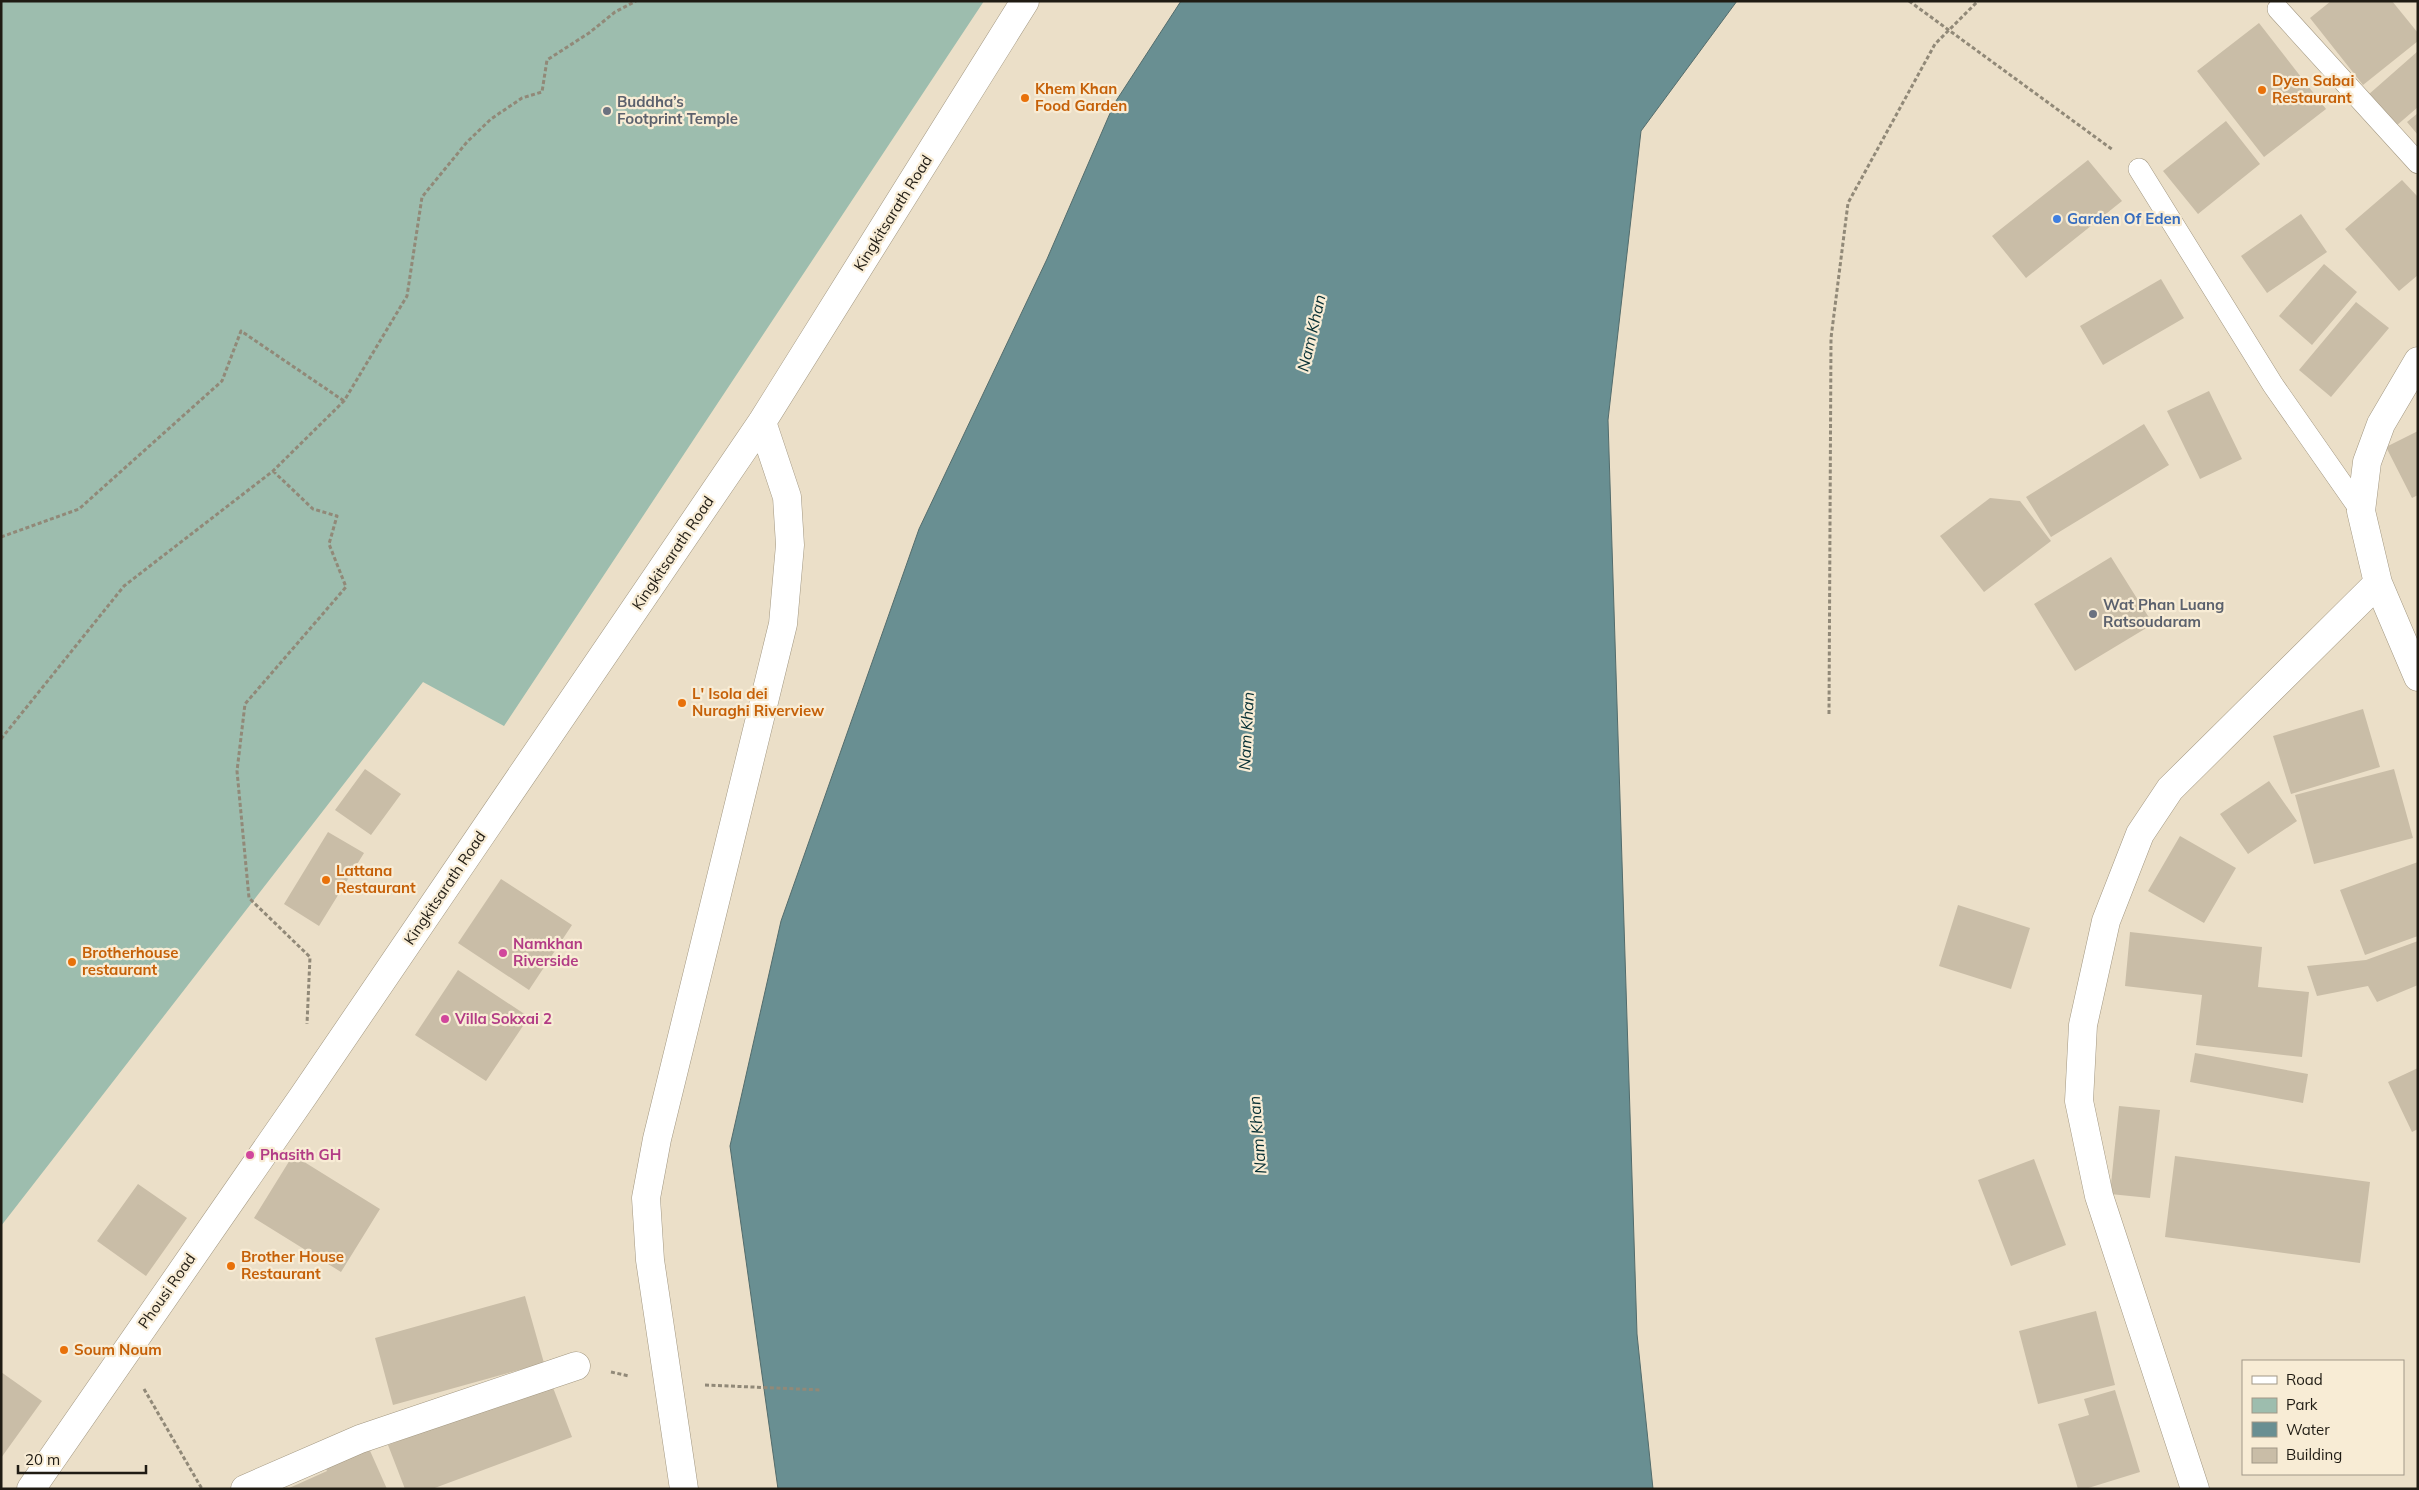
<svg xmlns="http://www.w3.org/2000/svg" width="2419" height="1490" viewBox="0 0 2419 1490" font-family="Mulish,sans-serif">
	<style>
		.green { fill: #9dbdae }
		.water { fill: #698f92; stroke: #536c6c }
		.building { fill: #c9bda7 }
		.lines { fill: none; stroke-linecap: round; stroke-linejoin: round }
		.lane-casing { stroke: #a29781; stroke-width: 22 }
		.street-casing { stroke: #a29781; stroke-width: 29 }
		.path { stroke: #918978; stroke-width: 3; stroke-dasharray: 4 2.5; stroke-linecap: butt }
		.lane { stroke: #fff; stroke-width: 21 }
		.street { stroke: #fff; stroke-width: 28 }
		.food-dot { fill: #e8710a; stroke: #f8ecd5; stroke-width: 2 }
		.worship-dot { fill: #6b7280; stroke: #f8ecd5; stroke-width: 2 }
		.shop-dot { fill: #3f7fe0; stroke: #f8ecd5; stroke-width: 2 }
		.hotel-dot { fill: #d1479c; stroke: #f8ecd5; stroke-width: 2 }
		.labels { text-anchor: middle; stroke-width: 4.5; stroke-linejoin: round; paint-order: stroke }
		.food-label { font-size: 15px; font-weight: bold; fill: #c56008; stroke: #f8ecd5; text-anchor: start }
		.worship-label { font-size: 15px; font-weight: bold; fill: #5b616d; stroke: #f8ecd5; text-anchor: start }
		.street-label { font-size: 15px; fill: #1f1b13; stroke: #f8ecd5 }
		.shop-label { font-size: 15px; font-weight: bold; fill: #366cbe; stroke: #f8ecd5; text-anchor: start }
		.hotel-label { font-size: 15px; font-weight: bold; fill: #b23c85; stroke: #f8ecd5; text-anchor: start }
		.water-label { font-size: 16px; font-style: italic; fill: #073034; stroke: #f8ecd5 }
	</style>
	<rect width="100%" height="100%" fill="#ebdfc8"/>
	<!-- green -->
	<path class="green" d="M1,1H984L504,726L423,682L1,1226Z"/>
	<!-- water -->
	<path class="water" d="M1181,1H1737L1641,131L1608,420L1637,1334L1653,1489H778L730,1146L781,921L919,529L1047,259L1114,104Z"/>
	<!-- building -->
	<path class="building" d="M2331,1H2392L2418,33V41L2363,85L2310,18Z
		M2259,23L2326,109L2264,157L2197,71Z
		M2418,51V107L2396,126L2368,95Z
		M2418,113V135L2407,122Z
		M2226,121L2260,164L2198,214L2163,171Z
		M2088,160L2122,201L2026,278L1992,236Z
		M2402,180L2418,197V275L2399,291L2345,229Z
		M2301,214L2327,252L2267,293L2241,256Z
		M2324,264L2357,292L2312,345L2279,316Z
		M2161,279L2184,318L2103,365L2080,326Z
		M2356,302L2389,328L2331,397L2299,370Z
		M2209,391L2242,459L2200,479L2167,411Z
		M2144,424L2169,465L2051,537L2026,497Z
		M2418,431V495L2412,498L2386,447Z
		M1990,498L2020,501L2051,541L1984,592L1940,536Z
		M2111,557L2153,624L2075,671L2034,604Z
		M2363,709L2380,767L2291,794L2273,736Z
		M365,769L401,794L371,835L335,810Z
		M2394,769L2413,838L2314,864L2295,795Z
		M2269,781L2297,821L2248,854L2220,814Z
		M328,832L364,853L319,926L284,904Z
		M2180,836L2236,868L2204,923L2148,891Z
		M2418,862V936L2365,955L2340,890Z
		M501,879L572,925L529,990L458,943Z
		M1958,905L2030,928L2011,989L1939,966Z
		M2130,932L2262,947L2258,987L2309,992L2302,1057L2196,1045L2202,995L2125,986Z
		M2418,941V985L2377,1002L2368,986L2317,996L2307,966L2366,960Z
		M458,970L529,1017L486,1081L415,1035Z
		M2195,1053L2308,1074L2303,1103L2190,1082Z
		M2418,1068V1129L2412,1132L2388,1082Z
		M2119,1106L2160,1110L2150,1198L2110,1194Z
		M293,1155L380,1209L341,1272L254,1218Z
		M2175,1156L2370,1182L2360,1263L2165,1237Z
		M2034,1159L2066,1245L2011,1266L1978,1180Z
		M138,1184L187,1218L146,1276L97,1241Z
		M525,1296L544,1363L393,1405L375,1338Z
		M2096,1311L2115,1385L2038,1404L2019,1331Z
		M1,1372L42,1401L1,1458Z
		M552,1385L572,1437L432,1489H405L388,1445Z
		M2115,1390L2140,1472L2085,1489H2078L2058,1424L2089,1415L2084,1399Z
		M367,1444L387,1489H287L327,1471L324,1464Z"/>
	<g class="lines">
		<defs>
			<path id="lane" d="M2278,9L2418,163
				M2139,169L2273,385L2361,511"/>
			<path id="street" d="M2418,361L2381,424L2367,462L2361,511L2378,583L2418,677
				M31,1489L304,1095L762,422L1025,1
				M245,1489L360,1439L576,1366
				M684,1489L650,1260L646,1198L657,1139L783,624L790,545L787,497L762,422
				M2195,1489L2099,1196L2079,1101L2083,1025L2106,921L2140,834L2170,789L2378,583"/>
		</defs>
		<!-- lane casing -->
		<use href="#lane" class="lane-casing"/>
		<!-- street casing -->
		<use href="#street" class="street-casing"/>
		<!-- path -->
		<path class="path" d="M1909,1L2113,150
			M273,471L313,509L337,516L329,544L346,587L245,704L237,771L249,898L310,957L307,1024
			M1,537L79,509L222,381L241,331L344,401
			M1829,714L1831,338L1848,203L1935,44L1978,1
			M1,739L124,586L273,471L344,401L407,296L422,197L467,142L491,119L522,98L542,92L547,60L589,33L615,12L636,1
			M611,1372L629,1376
			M705,1385L822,1390
			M144,1389L202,1489"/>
		<!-- lane -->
		<use href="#lane" class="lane"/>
		<!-- street -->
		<use href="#street" class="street"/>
	</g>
	<!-- markers -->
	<g class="food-dot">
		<circle cx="2262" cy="90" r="5"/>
		<circle cx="1025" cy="98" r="5"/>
		<circle cx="682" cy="703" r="5"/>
		<circle cx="326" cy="880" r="5"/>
		<circle cx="72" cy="962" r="5"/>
		<circle cx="231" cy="1266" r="5"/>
		<circle cx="64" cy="1350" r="5"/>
	</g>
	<g class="worship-dot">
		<circle cx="607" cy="111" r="5"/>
		<circle cx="2093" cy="614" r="5"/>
	</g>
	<circle class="shop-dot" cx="2057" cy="219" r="5"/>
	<g class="hotel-dot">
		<circle cx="503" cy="953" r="5"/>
		<circle cx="445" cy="1019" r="5"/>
		<circle cx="250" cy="1155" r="5"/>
	</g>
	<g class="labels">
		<!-- food labels -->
		<g class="food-label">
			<text x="2272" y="86">Dyen Sabai<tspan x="2272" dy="17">Restaurant</tspan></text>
			<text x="1035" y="94">Khem Khan<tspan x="1035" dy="17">Food Garden</tspan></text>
			<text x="692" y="699">L' Isola dei<tspan x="692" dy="17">Nuraghi Riverview</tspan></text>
			<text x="336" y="876">Lattana<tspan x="336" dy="17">Restaurant</tspan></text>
			<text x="82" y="958">Brotherhouse<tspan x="82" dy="17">restaurant</tspan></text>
			<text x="241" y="1262">Brother House<tspan x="241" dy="17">Restaurant</tspan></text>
			<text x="74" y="1355">Soum Noum</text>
		</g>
		<!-- worship labels -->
		<g class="worship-label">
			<text x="617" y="107">Buddha’s<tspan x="617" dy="17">Footprint Temple</tspan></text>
			<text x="2103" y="610">Wat Phan Luang<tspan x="2103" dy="17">Ratsoudaram</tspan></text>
		</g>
		<!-- street labels -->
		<g class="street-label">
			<text transform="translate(893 213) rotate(-58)" y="5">Kingkitsarath Road</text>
			<text transform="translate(673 553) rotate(-56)" y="5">Kingkitsarath Road</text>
			<text transform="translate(445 888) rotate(-56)" y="5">Kingkitsarath Road</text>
			<text transform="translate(167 1291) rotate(-55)" y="5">Phousi Road</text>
		</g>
		<!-- shop labels -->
		<g class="shop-label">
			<text x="2067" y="224">Garden Of Eden</text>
		</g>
		<!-- hotel labels -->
		<g class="hotel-label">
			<text x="513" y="949">Namkhan<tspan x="513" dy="17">Riverside</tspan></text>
			<text x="455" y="1024">Villa Sokxai 2</text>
			<text x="260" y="1160">Phasith GH</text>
		</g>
		<!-- water labels -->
		<g class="water-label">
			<text transform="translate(1311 333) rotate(-77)" y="6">Nam Khan</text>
			<text transform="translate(1246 731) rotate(-87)" y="6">Nam Khan</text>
			<text transform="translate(1257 1135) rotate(-95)" y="6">Nam Khan</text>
		</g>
	</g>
	<!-- border -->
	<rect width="2419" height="1490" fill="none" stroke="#1f1b13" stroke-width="5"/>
	<!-- legend -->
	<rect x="2242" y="1360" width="162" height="115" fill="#f8ecd5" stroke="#a19887"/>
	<rect x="2252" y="1376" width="25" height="8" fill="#ffffff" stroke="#a19887"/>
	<text x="2286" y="1385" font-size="15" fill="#1f1b13">Road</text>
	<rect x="2252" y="1398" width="25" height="15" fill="#9dbdae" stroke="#a19887"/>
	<text x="2286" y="1410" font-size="15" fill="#1f1b13">Park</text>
	<rect x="2252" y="1422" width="25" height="15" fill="#698f92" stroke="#a19887"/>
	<text x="2286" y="1435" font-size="15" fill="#1f1b13">Water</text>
	<rect x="2252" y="1448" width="25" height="15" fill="#c9bda7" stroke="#a19887"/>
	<text x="2286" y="1460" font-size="15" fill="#1f1b13">Building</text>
	<!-- scale -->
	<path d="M18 1465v8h128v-8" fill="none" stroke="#1f1b13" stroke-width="2.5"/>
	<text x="25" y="1465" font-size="15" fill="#1f1b13" stroke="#f8ecd5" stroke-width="4" paint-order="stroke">20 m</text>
</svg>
